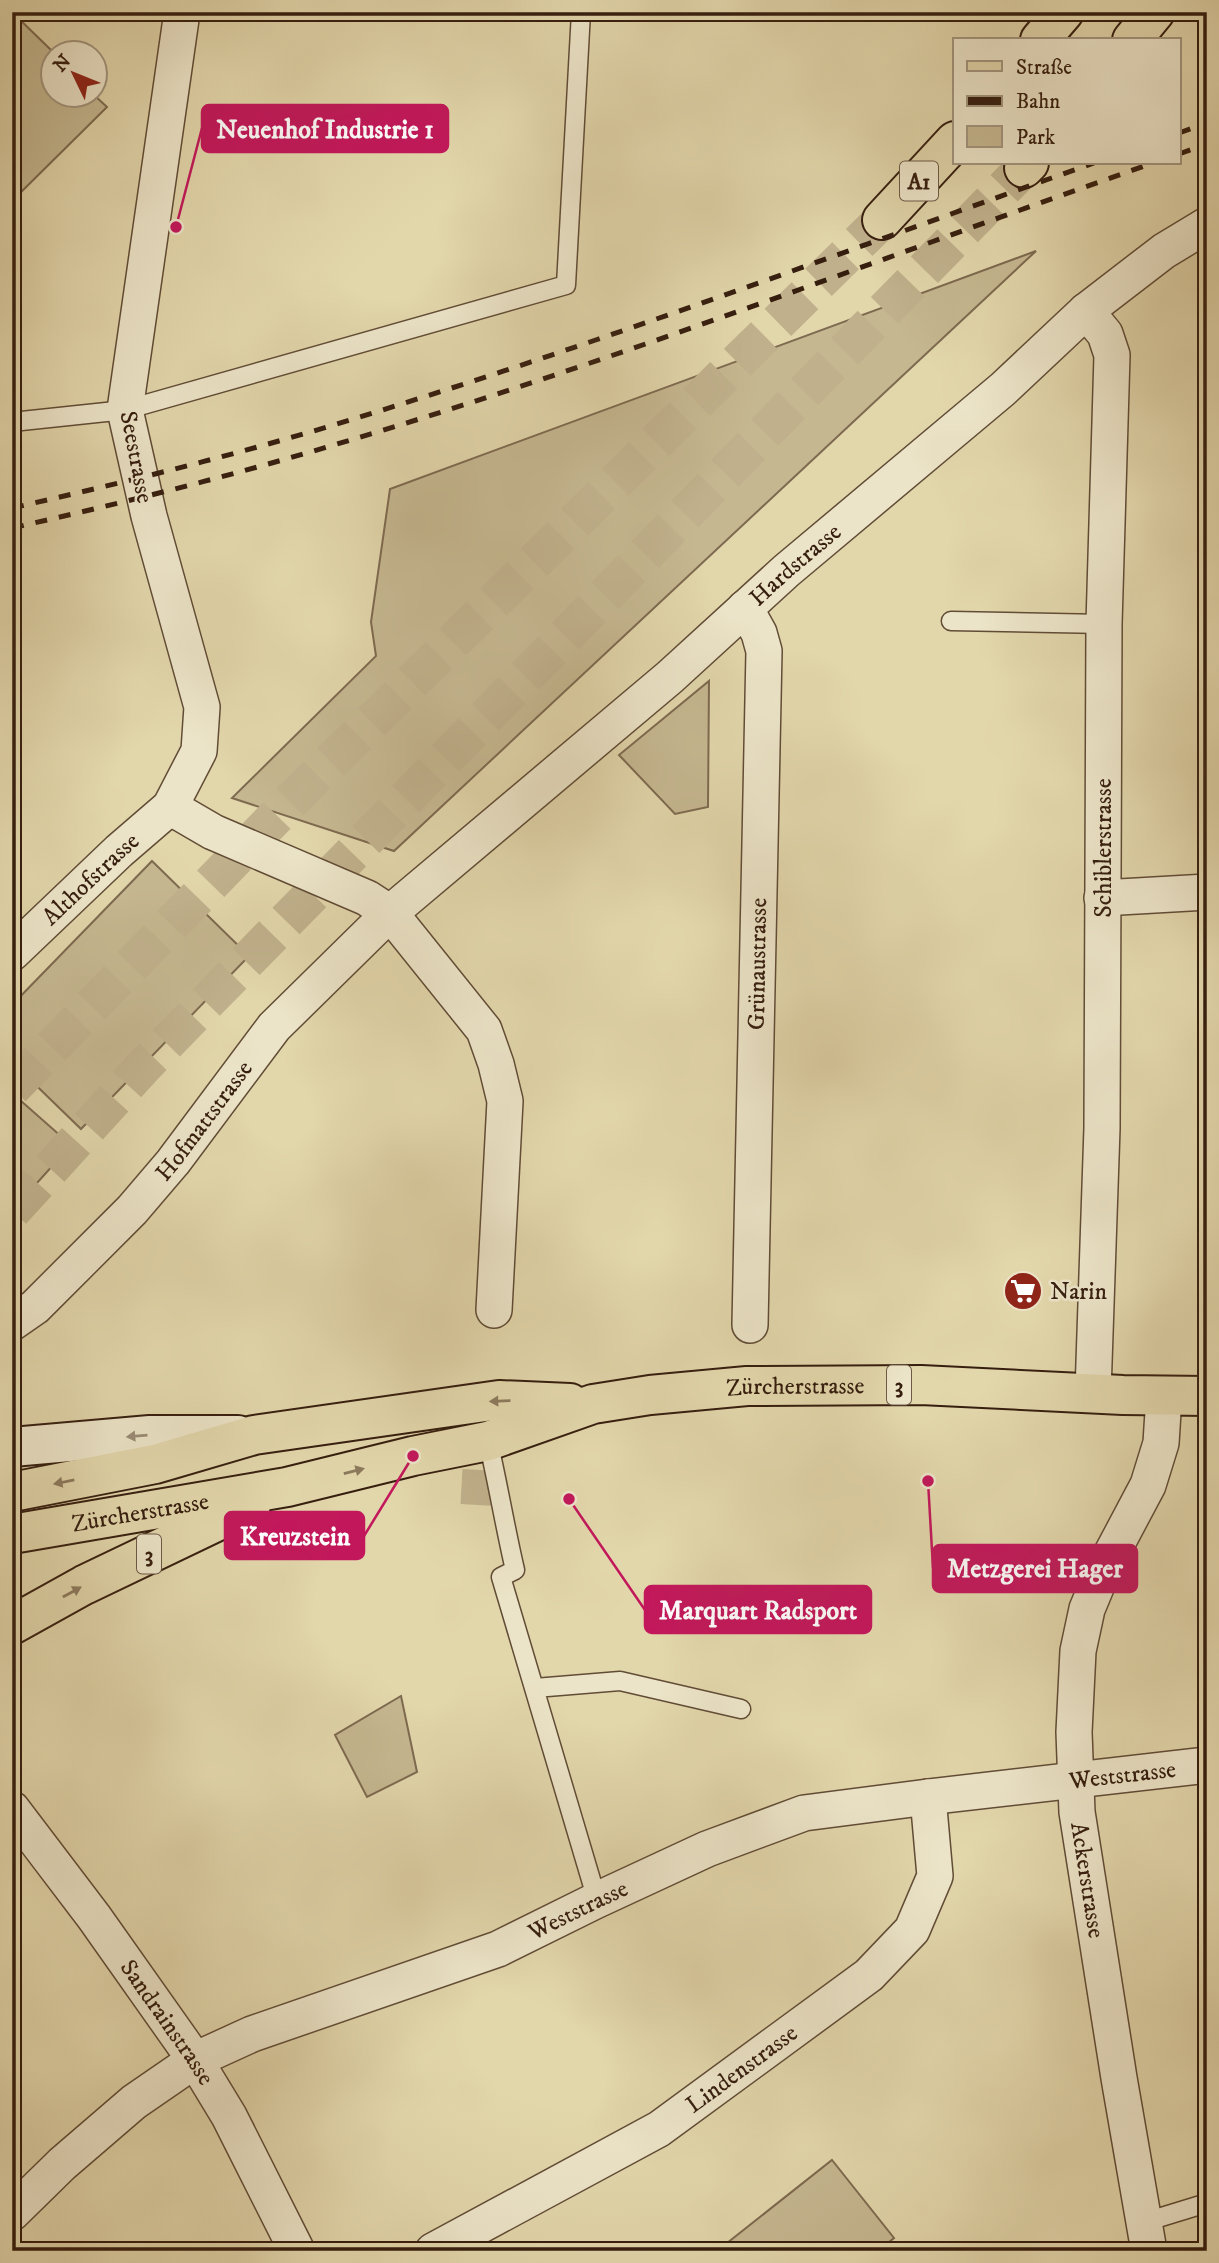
<svg xmlns="http://www.w3.org/2000/svg" width="1219" height="2263" viewBox="0 0 1219 2263" font-family="'IM FELL DW Pica',serif">
	<style>
		.green { fill: #c5b790; stroke: #7e6a50; stroke-width: 2 }
		.lines { fill: none; stroke-linecap: round; stroke-linejoin: round }
		.street-tunnel { stroke: #c0b18c; stroke-width: 35; stroke-dasharray: 35 18; stroke-linecap: butt }
		.highway-tunnel { stroke: #c0b18c; stroke-width: 38; stroke-dasharray: 38 19; stroke-linecap: butt }
		.lane-casing { stroke: #614c36; stroke-width: 21 }
		.street-casing { stroke: #614c36; stroke-width: 38 }
		.secondary-casing { stroke: #361e0f; stroke-width: 42 }
		.primary-casing { stroke: #361e0f; stroke-width: 42 }
		.highway-casing { stroke: #361e0f; stroke-width: 42 }
		.lane { stroke: #ece4c8; stroke-width: 18 }
		.street { stroke: #ece4c8; stroke-width: 35 }
		.secondary { stroke: #ece4c8; stroke-width: 38 }
		.primary { stroke: #e2d6ab; stroke-width: 38 }
		.highway { stroke: #e2d6ab; stroke-width: 38 }
		.rail { stroke: #361e0f; stroke-width: 5; stroke-dasharray: 12 12; stroke-linecap: butt }
		.oneway { fill: #8c7a5d }
		.oneway2 { fill: #9a8b75 }
		.labels { text-anchor: middle; stroke-width: 5; stroke-linejoin: round; paint-order: stroke }
		.shield { fill: #ece4c8; stroke: #6d5946; stroke-width: 2 }
		.shield-label { font-size: 23px; font-weight: bold; fill: #361e0f }
		.street-label { font-size: 24px; fill: #361e0f; stroke: #ece4c8 }
		.poi-label { font-size: 24px; fill: #361e0f; stroke: #ece4c8; text-anchor: start }
		.leader { fill: none; stroke: #c2185b; stroke-width: 2.5 }
		.callout-dot { fill: #c2185b; stroke: #ece4c8; stroke-width: 2.5 }
		.callout { fill: #c2185b; stroke: #c2185b; stroke-width: 2.5 }
		.callout-label { font-size: 26px; text-anchor: middle; font-weight: bold; fill: #fff }
	</style>
	<rect width="100%" height="100%" fill="#e2d6ab"/>
	<filter id="stains"><feTurbulence type="fractalNoise" baseFrequency=".00286" numOctaves="4"/><feColorMatrix values="0 0 0 0 .2 0 0 0 0 .09 0 0 0 0 .02 0 0 0 .5 -.17"/></filter>
	<radialGradient id="worn" r=".72"><stop offset=".6" stop-color="#630" stop-opacity="0"/><stop offset="1" stop-color="#630" stop-opacity=".3"/></radialGradient>
	<!-- green -->
	<path class="green" d="M12,12L53,52L52,94L94,95L107,107L12,201Z
		M1036,251L394,851L232,798L376,656L371,622L390,489Z
		M709,681L708,807L675,814L619,755Z
		M152,861L249,956L81,1129L12,1062V1005Z
		M12,1093L71,1145L12,1211Z
		M401,1696L417,1772L367,1797L335,1735Z
		M832,2160L894,2238L878,2251H717Z"/>
	<g class="lines">
		<!-- street-tunnel -->
		<path class="street-tunnel" d="M478,1505L483,1414"/>
		<!-- highway-tunnel -->
		<path class="highway-tunnel" d="M12,1088L293,799L882,220
			M12,1211L144,1066L1024,168"/>
		<defs>
			<path id="lane" d="M12,422L125,410L566,285L581,12
				M951,621L1104,624
				M488,1441C498,1484 505,1527 515,1570L501,1577L597,1900
				M535,1688L620,1681L741,1709
				M1145,2222L1207,2203"/>
			<g id="street">
				<path d="M1086,311L1105,334L1112,355L1104,624L1102,1128L1093,1392"/>
				<path d="M745,608L759,633L764,651L750,1325"/>
				<path d="M170,807L213,832L367,898L390,913L484,1030L496,1064L505,1101L494,1310"/>
				<path d="M1102,898L1207,892"/>
				<path id="s1" d="M12,953L119,851L170,807L199,751L202,707L149,516L125,410L182,12"/>
				<path id="s2" d="M12,1323L35,1307L132,1210L173,1162L274,1027L390,913L670,677L786,571L1003,389L1086,311L1164,251L1207,225"/>
				<path id="s3" d="M12,1809L94,1917L195,2060L229,2116L297,2251"/>
				<path id="s4" d="M12,2213L62,2164L134,2102L195,2060L252,2034L498,1949L597,1900L707,1849L804,1813L928,1797L1207,1765"/>
				<path id="s5" d="M433,2251L659,2129L869,1975L912,1930L935,1876L928,1797"/>
				<path d="M1149,2251L1119,2078L1077,1812L1074,1732L1078,1651L1087,1609L1104,1568L1148,1485L1161,1443L1164,1396"/>
			</g>
			<path id="secondary" d="M12,1447L150,1435H238"/>
			<g id="primary">
				<path d="M12,1492L155,1464L254,1435L499,1400L570,1403"/>
				<path id="s6" d="M12,1534L287,1487L413,1456L488,1441L593,1404L650,1395L747,1386L921,1385L1123,1395L1207,1396"/>
				<path d="M12,1625L84,1585L251,1505"/>
			</g>
			<path id="highway" d="M1040,40L1064,12
				M1132,40L1155,12
				M1024,168L1029,163
				M882,220L955,141"/>
		</defs>
		<!-- lane casing -->
		<use href="#lane" class="lane-casing"/>
		<!-- street casing -->
		<use href="#street" class="street-casing"/>
		<!-- secondary casing -->
		<use href="#secondary" class="secondary-casing"/>
		<!-- primary casing -->
		<use href="#primary" class="primary-casing"/>
		<!-- highway casing -->
		<use href="#highway" class="highway-casing"/>
		<!-- lane -->
		<use href="#lane" class="lane"/>
		<!-- street -->
		<use href="#street" class="street"/>
		<!-- secondary -->
		<use href="#secondary" class="secondary"/>
		<!-- primary -->
		<use href="#primary" class="primary"/>
		<!-- highway -->
		<use href="#highway" class="highway"/>
		<!-- rail -->
		<path class="rail" d="M1179,133L1207,123
			M1179,154L1207,144
			M12,508C118,484 223,458 327,427C586,349 839,253 1094,163
			M12,528C118,504 223,478 327,447C606,365 878,259 1153,163"/>
	</g>
	<!-- one-way arrows -->
	<defs><path id="oneway-solid" d="M-6-.8H1V-3.2L6.5 0L1 3.2V.8H-6Z" transform="scale(1.75)"/></defs>
	<g class="oneway">
		<use href="#oneway-solid" transform="translate(500 1401) rotate(178)"/>
		<use href="#oneway-solid" transform="translate(354 1471) rotate(-14)"/>
		<use href="#oneway-solid" transform="translate(64 1482) rotate(169)"/>
		<use href="#oneway-solid" transform="translate(72 1592) rotate(-29)"/>
	</g>
	<use class="oneway2" href="#oneway-solid" transform="translate(137 1436) rotate(175)"/>
	<!-- icons -->
	<defs>
		<symbol id="supermarket-disc" viewBox="-11 -11 22 22"><circle r="9.5" fill="#8f2418" stroke="#ece4c8"/><path d="M-6-5.5h2.5l.6 2H6L4.5 2H-2.5L-4.4-4H-6ZM-1.5 3.2a1.3 1.3 0 1 0 .1 0ZM3 3.2a1.3 1.3 0 1 0 .1 0Z" fill="#fff"/></symbol>
	</defs>
	<g fill-rule="evenodd">
		<use href="#supermarket-disc" x="1001" y="1269" width="44" height="44"/>
	</g>
	<g class="labels">
		<!-- shield labels -->
		<g class="shield">
			<rect x="900" y="161.5" width="38" height="39" rx="5"/>
			<rect x="887" y="1365.5" width="24" height="39" rx="5"/>
			<rect x="137" y="1534.5" width="24" height="39" rx="5"/>
		</g>
		<g class="shield-label">
			<text x="919" y="189">A1</text>
			<text x="899" y="1393">3</text>
			<text x="149" y="1562">3</text>
		</g>
		<!-- street labels -->
		<g class="street-label">
			<text transform="translate(137 457) rotate(79)" y="8">Seestrasse</text>
			<text dy="8" stroke="none"><textPath href="#s2" startOffset="1094">Hardstrasse</textPath></text>
			<text transform="translate(1103 848) rotate(-90)" y="8">Schiblerstrasse</text>
			<text dy="8" stroke="none"><textPath href="#s1" startOffset="108">Althofstrasse</textPath></text>
			<text transform="translate(757 964) rotate(-89)" y="8">Grünaustrasse</text>
			<text dy="8" stroke="none"><textPath href="#s2" startOffset="280">Hofmattstrasse</textPath></text>
			<text dy="8" stroke="none"><textPath href="#s6" startOffset="800">Zürcherstrasse</textPath></text>
			<text dy="8" stroke="none"><textPath href="#s6" startOffset="130">Zürcherstrasse</textPath></text>
			<text dy="8" stroke="none"><textPath href="#s4" startOffset="1218">Weststrasse</textPath></text>
			<text transform="translate(1088 1880) rotate(81)" y="8">Ackerstrasse</text>
			<text dy="8" stroke="none"><textPath href="#s4" startOffset="651">Weststrasse</textPath></text>
			<text dy="8" stroke="none"><textPath href="#s3" startOffset="264">Sandrainstrasse</textPath></text>
			<text dy="8" stroke="none"><textPath href="#s5" startOffset="359">Lindenstrasse</textPath></text>
		</g>
		<!-- poi labels -->
		<g class="poi-label">
			<text x="1050" y="1299">Narin</text>
		</g>
	</g>
	<!-- callouts -->
	<path class="leader" d="M176 227L202 128M413 1456L364 1536M928 1481L933 1568M569 1499L645 1610"/>
	<g class="callout-dot">
		<circle cx="176" cy="227" r="7"/>
		<circle cx="413" cy="1456" r="7"/>
		<circle cx="928" cy="1481" r="7"/>
		<circle cx="569" cy="1499" r="7"/>
	</g>
	<g class="callout">
		<rect x="202" y="105" width="246" height="47" rx="7"/>
		<rect x="225" y="1512" width="139" height="47" rx="7"/>
		<rect x="933" y="1545" width="204" height="47" rx="7"/>
		<rect x="645" y="1586" width="226" height="47" rx="7"/>
	</g>
	<g class="callout-label">
		<text x="325" y="138">Neuenhof Industrie 1</text>
		<text x="295" y="1545">Kreuzstein</text>
		<text x="1035" y="1577">Metzgerei Hager</text>
		<text x="758" y="1619">Marquart Radsport</text>
	</g>
	<!-- margin -->
	<rect width="1219" height="2263" fill="none" stroke="#e2d6ab" stroke-width="42"/>
	<rect x="14" y="14" width="1191" height="2235" fill="none" stroke="#361e0f" stroke-width="3.5"/>
	<rect x="21" y="21" width="1177" height="2221" fill="none" stroke="#361e0f" stroke-width="2"/>
	<!-- legend -->
	<rect x="953" y="38" width="228" height="126" fill="#ece4c8" stroke="#a3957e" stroke-width="2"/>
	<rect x="967" y="61" width="35" height="10" fill="#e2d6ab" stroke="#a3957e" stroke-width="2"/>
	<text x="1016" y="74" font-size="21" fill="#361e0f">Straße</text>
	<rect x="967" y="96" width="35" height="10" fill="#361e0f" stroke="#a3957e" stroke-width="2"/>
	<text x="1016" y="108" font-size="21" fill="#361e0f">Bahn</text>
	<rect x="967" y="126" width="35" height="21" fill="#c5b790" stroke="#a3957e" stroke-width="2"/>
	<text x="1016" y="144" font-size="21" fill="#361e0f">Park</text>
	<!-- north arrow -->
	<g transform="translate(74 74) rotate(313)"><circle r="33" fill="#ece4c8" stroke="#a3957e" stroke-width="2"/>
	<path d="M0-5L12 26L0 18L-12 26Z" fill="#8f2418"/>
	<text y="-10" font-size="19" font-weight="bold" text-anchor="middle" fill="#361e0f">N</text>
	</g>
	<rect width="100%" height="100%" filter="url(#stains)"/>
	<rect width="100%" height="100%" fill="url(#worn)"/>
</svg>
